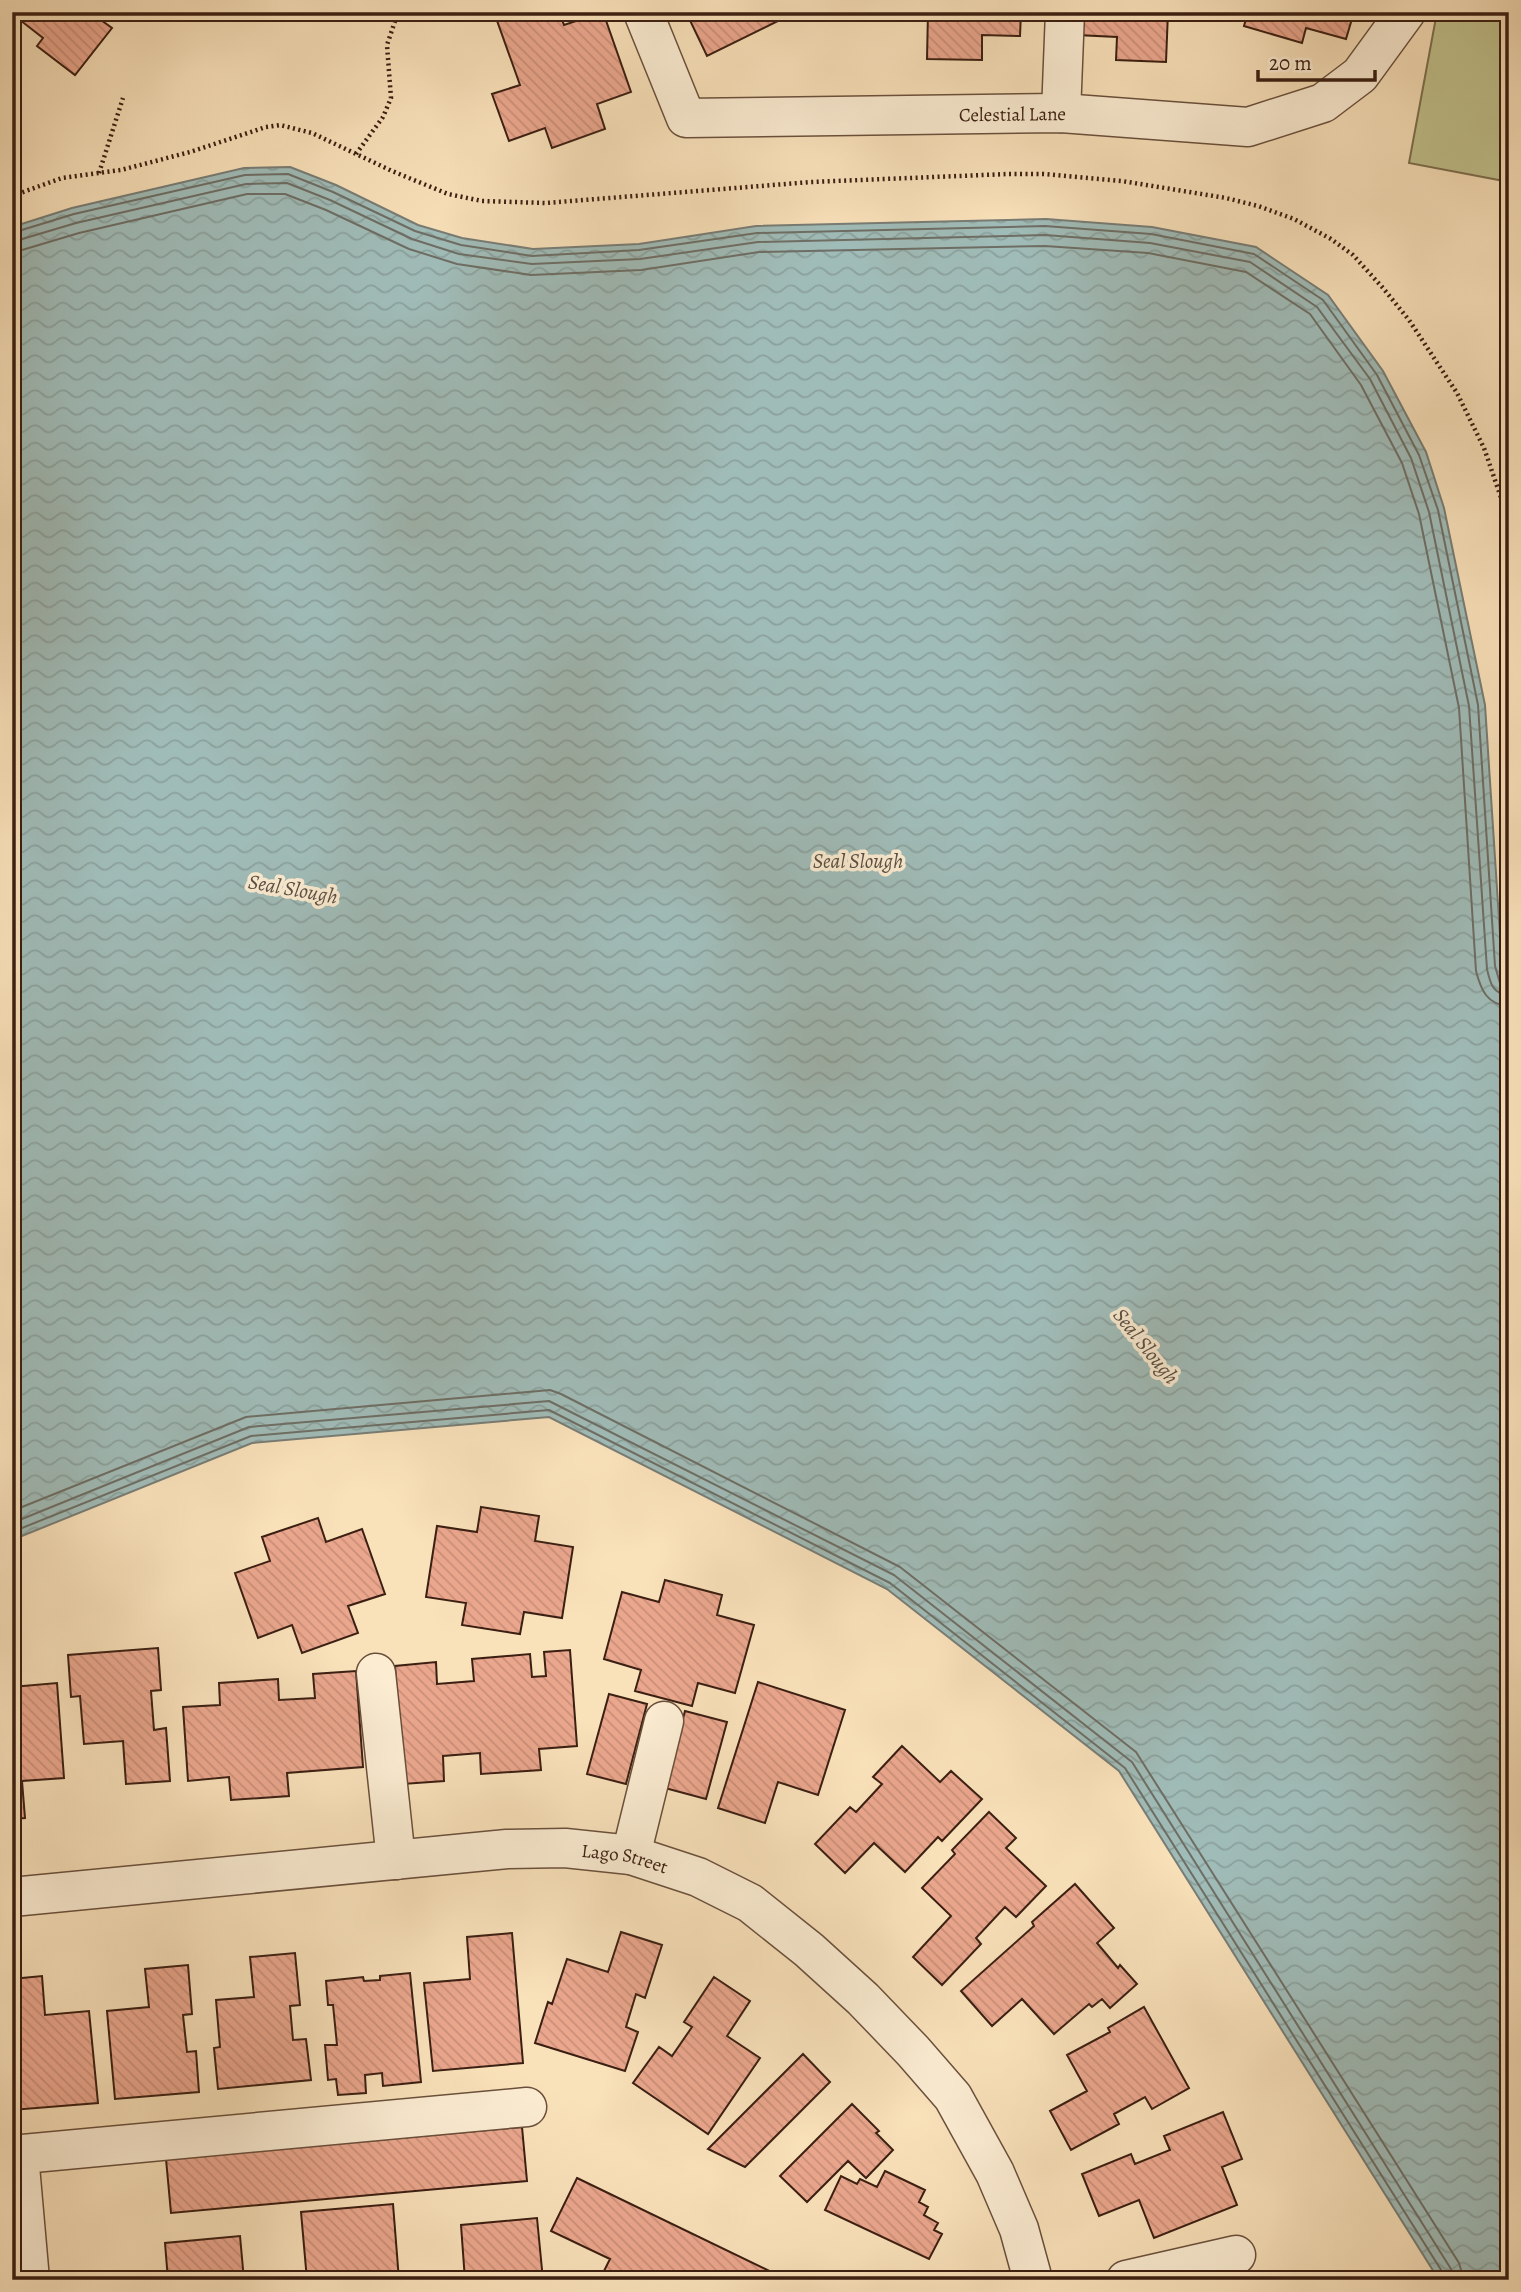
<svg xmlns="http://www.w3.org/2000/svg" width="1521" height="2292" viewBox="0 0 1521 2292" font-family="Alegreya,serif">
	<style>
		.park { fill: #c1c28d; stroke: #7e7050; stroke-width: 2 }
		.water { fill: url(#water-waves); stroke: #787d76; stroke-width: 2 }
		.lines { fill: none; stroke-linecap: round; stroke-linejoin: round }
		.shore { stroke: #6e6e65; stroke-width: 2 }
		.building { fill: url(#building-back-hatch); stroke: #3b1f12; stroke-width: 2 }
		.minor-casing { stroke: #6a503c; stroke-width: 41 }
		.path { stroke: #3b1f12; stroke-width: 4.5; stroke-dasharray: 2 3.5; stroke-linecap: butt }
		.minor { stroke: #fbecd2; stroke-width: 38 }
		.labels { text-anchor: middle; stroke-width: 7; stroke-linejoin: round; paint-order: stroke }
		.street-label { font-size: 19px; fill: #3b1f12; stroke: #fbecd2 }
		.water-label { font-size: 21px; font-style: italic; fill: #594e44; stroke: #fbecd2 }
	</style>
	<defs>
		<pattern id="water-waves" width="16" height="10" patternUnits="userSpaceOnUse" patternTransform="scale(1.75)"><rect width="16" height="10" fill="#a0bcb8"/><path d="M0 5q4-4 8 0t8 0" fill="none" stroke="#8ba19d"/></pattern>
		<pattern id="building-back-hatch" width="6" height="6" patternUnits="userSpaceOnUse" patternTransform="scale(1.75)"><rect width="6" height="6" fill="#eba78e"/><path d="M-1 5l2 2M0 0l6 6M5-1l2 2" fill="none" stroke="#ca8f79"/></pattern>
	</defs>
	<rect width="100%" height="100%" fill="#f9e1ba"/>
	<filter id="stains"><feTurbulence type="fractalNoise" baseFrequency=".00286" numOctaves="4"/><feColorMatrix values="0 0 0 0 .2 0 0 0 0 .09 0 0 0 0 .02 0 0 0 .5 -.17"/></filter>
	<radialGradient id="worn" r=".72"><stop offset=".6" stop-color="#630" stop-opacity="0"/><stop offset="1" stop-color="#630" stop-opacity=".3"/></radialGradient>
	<!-- park -->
	<path class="park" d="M1437,12H1509V153L1504,181L1409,163Z"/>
	<!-- water -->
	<path class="water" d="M290,167L336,185L418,225L462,238L533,249L639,244L756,226L1046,219L1152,227L1256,247L1328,295L1383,371L1426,452L1444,508L1485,705L1502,965L1509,992V2280H1439L1119,1771L887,1589L549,1417L252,1443L12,1540V227L72,208L244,168Z"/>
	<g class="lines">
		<!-- shore -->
		<path class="shore" d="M12,233L74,214L245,175L288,174L333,192L415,231L461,245L532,256L639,250L757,233L1045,226L1151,234L1254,254L1323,300L1377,375L1419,455L1438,510L1478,705L1495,966L1500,983L1509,986
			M12,242L76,223L246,184L287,183L330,200L412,239L459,254L532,264L640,259L758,242L1045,235L1150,243L1250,262L1317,307L1370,379L1411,458L1429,512L1469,706L1487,969C1490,982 1492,994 1509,995
			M12,253L79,233L247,194H285L326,210L409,249L457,264L531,275L641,270L759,252L1045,246L1148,253L1246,272L1310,314L1361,385L1402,463L1419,514L1459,708L1476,971C1481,990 1487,1005 1509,1006
			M12,1511L246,1417L550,1390L561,1394L900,1567L1136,1752L1459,2263L1464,2280
			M12,1523L249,1427L549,1401L894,1575L1132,1762L1451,2269L1453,2280
			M12,1532L251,1436L549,1410L890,1583L1125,1768L1443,2273L1444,2280"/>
	</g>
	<!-- building -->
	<path class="building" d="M12,12H107L101,20L112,28L75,75L37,46L43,38L20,20L12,28Z
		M503,12H559L564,25L603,12L631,92L597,104L605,129L552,148L545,128L509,141L492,94L520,85L495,15Z
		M686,12H786L788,16L707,56Z
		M928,12H1021L1020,36L982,35V60L927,59Z
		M1078,12H1168L1166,62L1116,60L1117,37L1077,35Z
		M1248,12H1354L1346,39L1306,28L1302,43L1244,26Z
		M481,1507L539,1516L535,1541L573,1547L562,1618L524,1612L520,1634L462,1625L466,1603L426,1597L437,1526L477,1532Z
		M318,1518L326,1542L362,1529L385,1594L348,1606L358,1633L302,1653L292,1625L258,1638L235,1573L270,1561L262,1537Z
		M665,1580L722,1595L717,1615L754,1625L735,1693L698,1683L692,1706L635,1691L641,1670L604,1659L622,1592L659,1602Z
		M158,1648L161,1690L151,1691L154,1730L166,1728L170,1781L126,1784L123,1741L84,1744L80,1696L71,1697L68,1655Z
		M570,1650L577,1746L539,1749L541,1770L481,1774L480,1753L443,1756L444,1781L403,1784L395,1666L436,1662L437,1684L474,1681L472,1659L530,1654L532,1677L546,1676L544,1652Z
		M356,1671L363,1767L287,1773L289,1796L231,1800L229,1777L188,1781L183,1707L220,1705L219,1683L278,1679L279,1700L315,1698L313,1674Z
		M758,1682L845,1710L818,1795L778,1782L765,1823L718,1808Z
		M57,1683L64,1778L22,1781L25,1818L12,1819V1687Z
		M609,1694L647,1704L626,1784L587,1774Z
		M685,1711L727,1722L706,1799L665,1788Z
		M902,1746L940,1782L951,1771L982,1799L942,1841L938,1837L905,1872L874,1843L845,1873L815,1844L850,1807L856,1812L882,1784L873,1777Z
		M989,1812L1016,1838L1006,1848L1046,1886L1016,1917L1005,1907L976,1938L981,1944L942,1985L913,1957L951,1916L922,1888L955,1854L952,1850Z
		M1075,1884L1114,1928L1097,1943L1118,1968L1120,1965L1137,1984L1110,2008L1102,1999L1092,2007L1089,2004L1054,2034L1022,1999L992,2026L961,1991L1034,1926L1032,1922Z
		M621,1932L662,1945L645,1998L636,1994L626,2027L638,2032L625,2071L535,2043L548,2002L552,2004L567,1959L608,1972Z
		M512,1933L523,2063L433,2071L424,1983L470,1979L467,1937Z
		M295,1953L300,2005L290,2006L293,2040L306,2039L311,2080L218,2089L214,2048L220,2047L216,2000L254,1997L250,1957Z
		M188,1965L192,2014L183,2015L187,2052L196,2051L199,2092L115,2099L107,2011L149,2007L145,1969Z
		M410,1973L421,2082L383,2086L382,2073L365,2075L366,2093L338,2095L336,2079L328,2080L325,2045H337L333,2005H328L326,1981L363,1977L364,1981L380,1980V1976Z
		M42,1976L45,2015L89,2011L98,2103L12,2110V1979Z
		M714,1977L750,2001L727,2036L760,2058L708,2134L633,2083L659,2047L672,2056L692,2027L684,2022Z
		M1144,2007L1189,2088L1152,2109L1145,2097L1114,2114L1119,2124L1071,2150L1050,2111L1087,2091L1067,2055L1110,2032L1108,2028Z
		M803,2054L830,2082L745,2167L708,2149Z
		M852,2104L879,2131L876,2133L893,2150L866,2178L848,2161L807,2202L780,2176Z
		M1223,2112L1242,2159L1222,2167L1237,2205L1154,2238L1139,2200L1099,2216L1082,2174L1131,2154L1135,2164L1170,2150L1164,2136Z
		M522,2127L527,2181L171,2213L166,2159Z
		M885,2171L925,2190L919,2202L928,2207L924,2215L938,2223L934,2230L942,2234L929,2259L825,2210L841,2176L857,2184L860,2179L877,2187Z
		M577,2178L788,2280H607L601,2277L610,2259L551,2231Z
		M393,2204L399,2280H307L301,2212Z
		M537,2218L543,2280H465L461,2225Z
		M240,2236L244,2280H168L165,2243Z"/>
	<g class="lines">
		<defs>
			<g id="minor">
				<path id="s1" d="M643,12L686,118L1061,113L1248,127L1323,103L1360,75L1406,12"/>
				<path d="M1061,113L1065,12"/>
				<path d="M376,1673L396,1860"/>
				<path d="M631,1855L664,1721"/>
				<path id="s2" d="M12,1897L507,1849L565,1848L631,1855L698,1877L750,1903L809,1950L863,1999L913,2051L953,2097L995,2173L1019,2229L1033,2280"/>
				<path d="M12,2155L527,2107"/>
				<path d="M19,2155L30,2280"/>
				<path d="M1126,2280L1236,2255"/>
			</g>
		</defs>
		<!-- minor casing -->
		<use href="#minor" class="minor-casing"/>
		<!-- path -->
		<path class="path" d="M356,154L383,117L391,98L387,45L398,12
			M99,173L123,98
			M12,196L62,178L121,170L190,152L266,127L280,125L312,133L392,171L448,194L482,201L546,203L811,182L1008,174H1044L1122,181L1226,198L1258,206L1294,219L1331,239L1353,255L1383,288L1409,320L1457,393L1484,448L1509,521"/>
		<!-- minor -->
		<use href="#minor" class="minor"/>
	</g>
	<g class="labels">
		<!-- street labels -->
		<g class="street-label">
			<text dy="7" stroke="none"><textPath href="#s1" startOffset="441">Celestial Lane</textPath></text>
			<text dy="7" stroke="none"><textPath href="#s2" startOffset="616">Lago Street</textPath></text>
		</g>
		<!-- water labels -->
		<g class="water-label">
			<text x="858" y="868">Seal Slough</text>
			<text transform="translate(293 889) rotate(10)" y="7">Seal Slough</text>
			<text transform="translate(1146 1346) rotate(51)" y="7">Seal Slough</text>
		</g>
	</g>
	<!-- margin -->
	<rect width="1521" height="2292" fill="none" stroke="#f9e1ba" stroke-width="42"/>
	<rect x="14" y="14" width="1493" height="2264" fill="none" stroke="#3b1f12" stroke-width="3.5"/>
	<rect x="21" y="21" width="1479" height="2250" fill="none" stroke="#3b1f12" stroke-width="2"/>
	<!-- scale -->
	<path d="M1258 70v10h117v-10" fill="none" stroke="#3b1f12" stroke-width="3.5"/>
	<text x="1269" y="70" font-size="21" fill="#3b1f12" stroke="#fbecd2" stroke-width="5" paint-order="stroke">20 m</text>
	<rect width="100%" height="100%" filter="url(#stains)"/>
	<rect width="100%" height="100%" fill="url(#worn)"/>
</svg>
